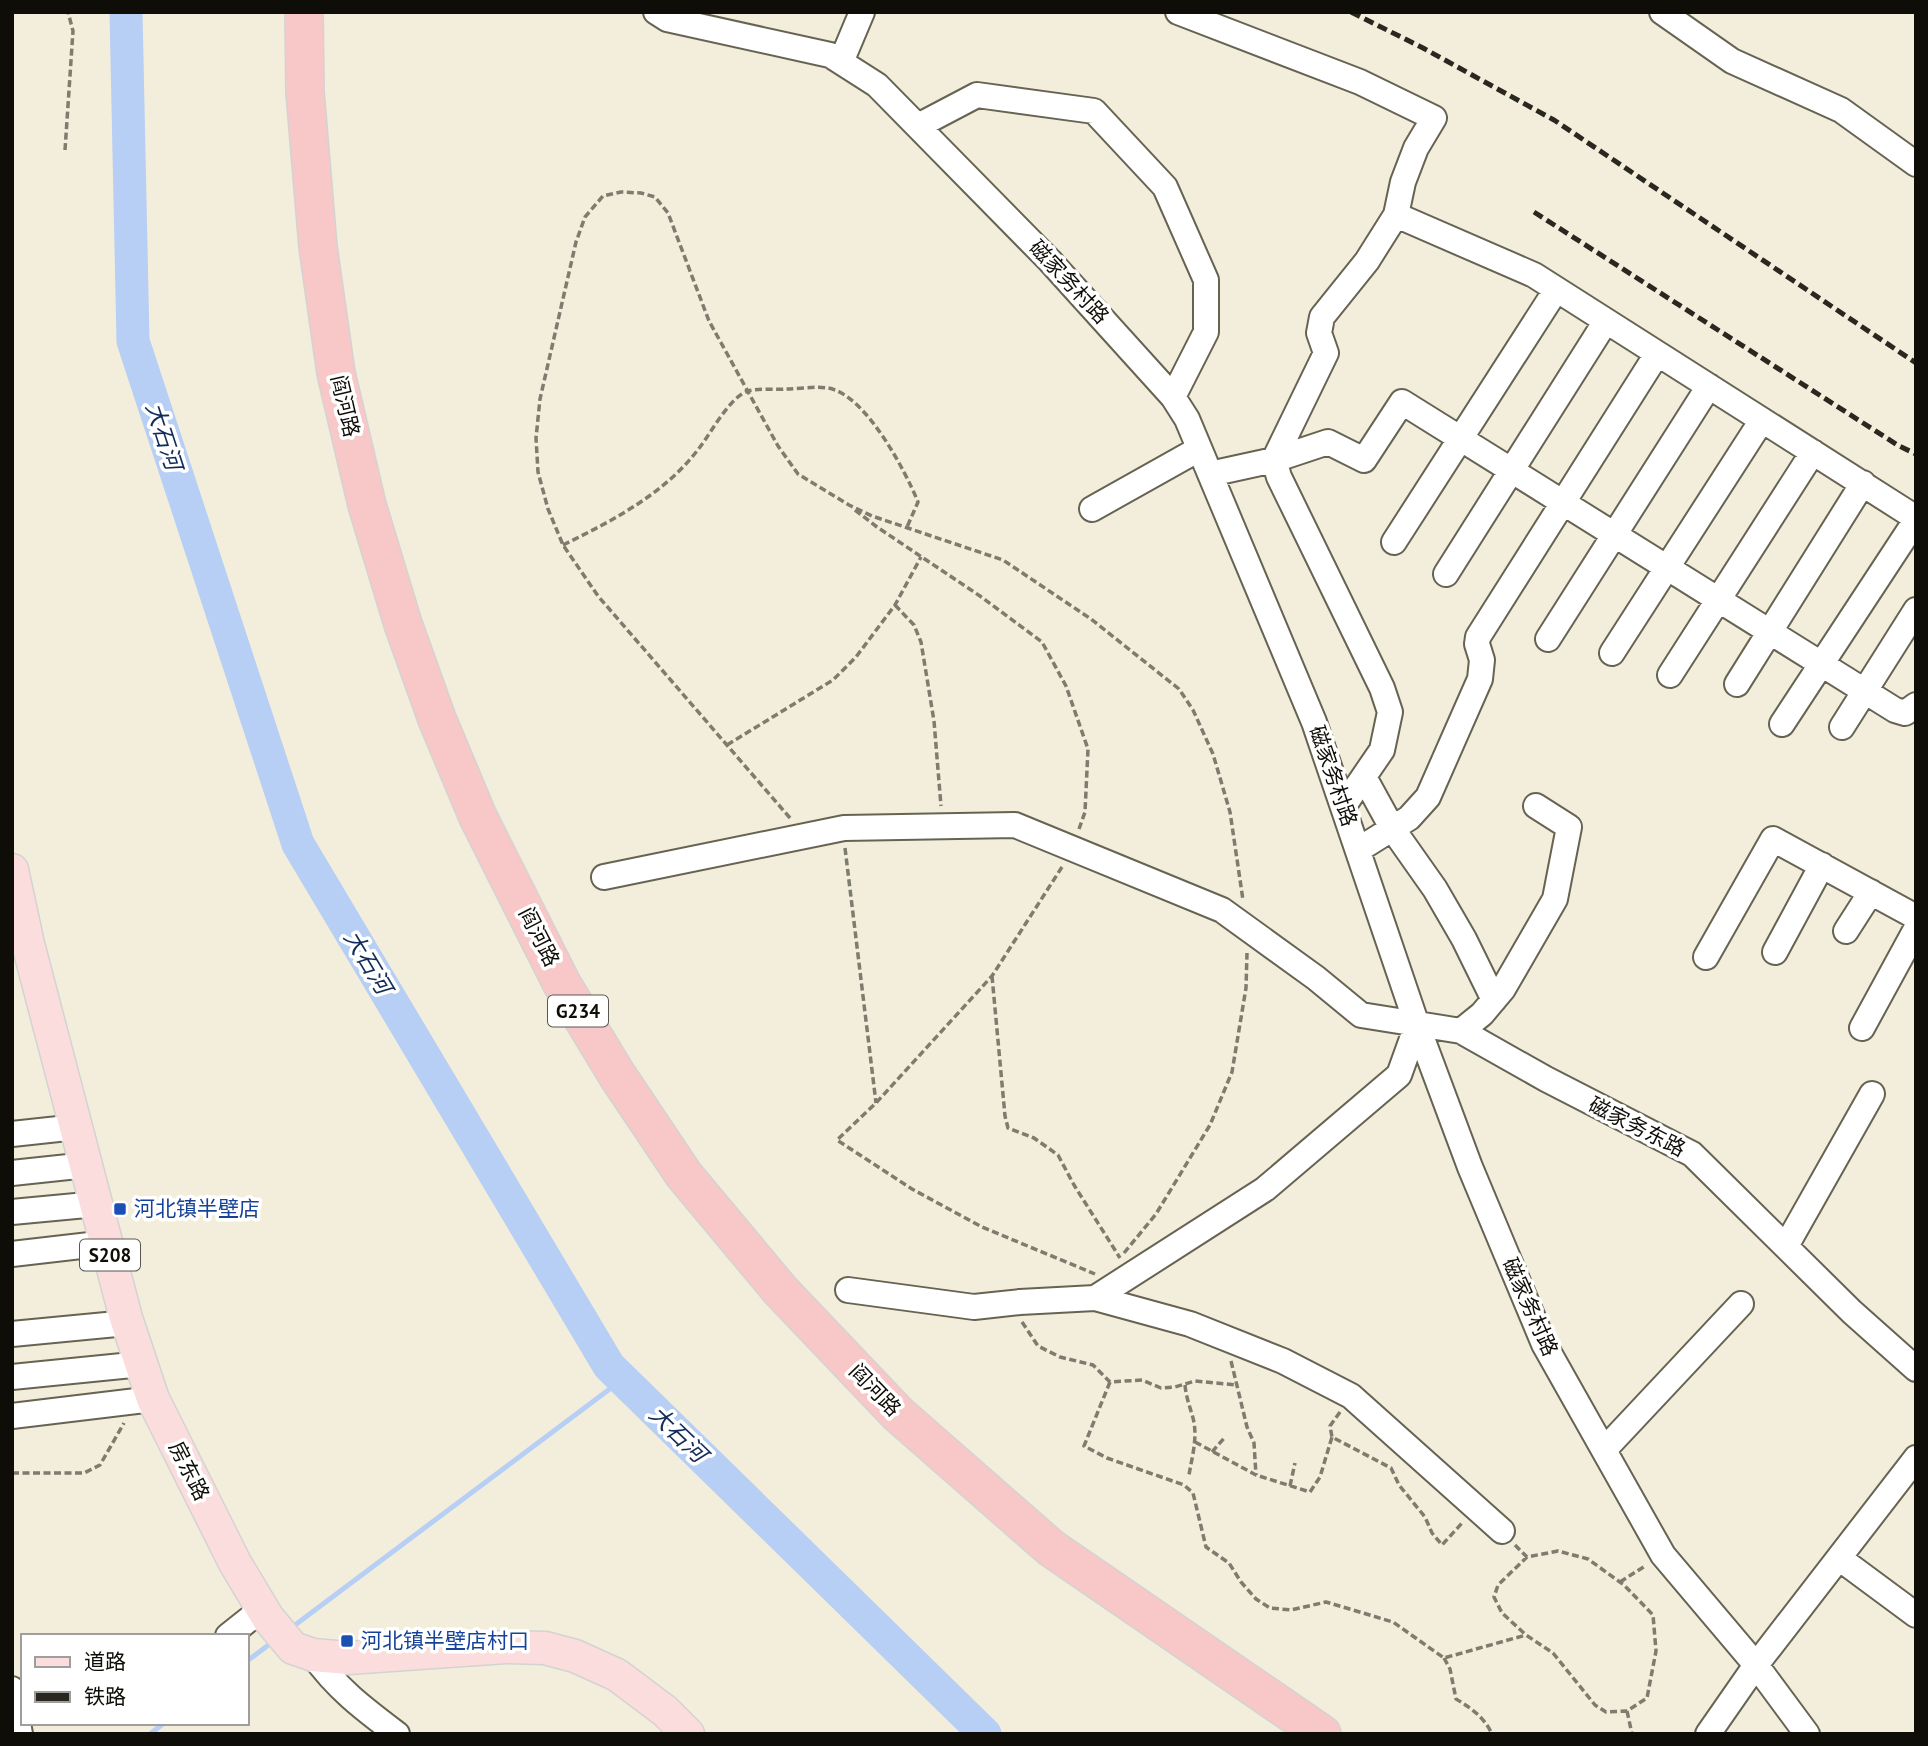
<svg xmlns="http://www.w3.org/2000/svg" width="1928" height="1746" viewBox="0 0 1928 1746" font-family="'PT Sans','Noto Sans SC',sans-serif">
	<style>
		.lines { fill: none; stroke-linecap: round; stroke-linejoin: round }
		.stream { stroke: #b7cef5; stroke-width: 5 }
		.river { stroke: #b7cef5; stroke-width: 33 }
		.minor-casing { stroke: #676353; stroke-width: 28 }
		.major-casing { stroke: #d4d3d2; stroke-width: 35 }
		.highway-casing { stroke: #d4d3d2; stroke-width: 40 }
		.path { stroke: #7e7b6f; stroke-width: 3.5; stroke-dasharray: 7 3.5; stroke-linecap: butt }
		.minor { stroke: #fff; stroke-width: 24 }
		.major { stroke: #fbddde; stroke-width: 32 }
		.highway { stroke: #f8c7c8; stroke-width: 37 }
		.rail { stroke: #29271f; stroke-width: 5; stroke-dasharray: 10 5; stroke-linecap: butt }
		.transit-dot { fill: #1a4fb4; stroke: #fff; stroke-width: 2.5 }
		.labels { text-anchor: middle; stroke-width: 7; stroke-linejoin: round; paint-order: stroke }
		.shield { fill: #fff; stroke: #575651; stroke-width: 2 }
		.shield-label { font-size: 19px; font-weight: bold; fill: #0f0d07 }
		.street-label { font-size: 21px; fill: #0f0d07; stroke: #fff }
		.transit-label { font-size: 21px; fill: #164399; stroke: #fff; text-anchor: start }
		.water-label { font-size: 23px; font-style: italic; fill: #112c5b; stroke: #fff }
	</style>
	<rect width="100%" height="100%" fill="#f2eedb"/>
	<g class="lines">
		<!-- stream -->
		<path class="stream" d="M291,1628L623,1379
			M247,1661L275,1640
			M150,1734L164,1723"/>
		<!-- river -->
		<path class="river" d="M126,12L133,341L298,844L609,1366L985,1734"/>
		<defs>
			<path id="minor" d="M656,12L667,19L830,55L877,85L1050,261L1173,397L1187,419L1314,722L1417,1025L1470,1167L1544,1344L1663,1555L1756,1665L1807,1734
				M1178,12L1360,82L1434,118L1416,148L1403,182L1396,215L1367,261L1322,317L1319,333L1326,353L1274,460L1279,477L1382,688L1390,712L1382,750L1343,807
				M1662,12L1732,61L1841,110L1916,164
				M841,62L862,12
				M918,126L977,95L1094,111L1165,187L1206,280V332L1173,397
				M1396,215L1534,275L1916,518
				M1210,474L1274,460L1328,442L1364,460L1402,402L1895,710L1905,713L1916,705
				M1092,509L1199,449
				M1394,542L1556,290
				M1446,574L1606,321
				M1548,639L1709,386
				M1612,653L1762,420
				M1670,675L1813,452
				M1737,684L1863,483
				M1782,724L1916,520
				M1842,727L1916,610
				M1364,777L1392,828L1435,889L1464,939L1494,1000
				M1358,850L1409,818L1428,797L1480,679L1482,660L1477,644L1478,637L1657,354
				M604,877L844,828L1015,825L1222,910L1316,978L1361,1015L1461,1031L1546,1079L1692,1154L1852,1312L1916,1369
				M1846,931L1871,892
				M1775,952L1822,865
				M1706,957L1773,839L1916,917
				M1862,1028L1916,929
				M1461,1031L1482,1014L1503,989L1555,899L1569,827L1536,806
				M12,1134L77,1127
				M12,1173L87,1165
				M12,1212L97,1204
				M1786,1246L1872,1094
				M12,1254L107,1243
				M848,1290L974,1307L1020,1302L1095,1298L1265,1189L1399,1075L1417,1025
				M1095,1298L1190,1324L1283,1361L1351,1396L1502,1531
				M12,1334L127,1323
				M12,1377L142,1364
				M12,1416L153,1399
				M1604,1450L1741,1304
				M1839,1558L1916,1615
				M228,1636L262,1609
				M313,1655C337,1689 364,1709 397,1734
				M12,1689L20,1734
				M1708,1734L1756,1665L1916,1458"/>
			<path id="major" d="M12,870L28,944L126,1318L153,1399L235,1563L268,1618L293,1648L313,1655L348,1658L506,1647L545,1648L575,1656L617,1675L665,1711L688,1734"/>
			<path id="highway" d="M304,12L305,92L318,247L336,373L367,505L403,624L437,719L478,817L562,984L617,1075L684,1175L780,1290L898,1414L1051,1548L1322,1734"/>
		</defs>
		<!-- minor casing -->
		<use href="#minor" class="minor-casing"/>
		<!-- major casing -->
		<use href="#major" class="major-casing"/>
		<!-- highway casing -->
		<use href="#highway" class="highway-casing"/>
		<!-- path -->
		<path class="path" d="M65,150L73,31L68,12
			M855,510L877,527L980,596L1042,642L1066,686L1088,749L1085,812L1079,829
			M563,545C614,520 666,493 700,447C712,431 730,397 748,391C759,388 775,390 786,389C799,389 815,386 828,388C865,394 905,470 918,502L907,527
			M895,605L914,625L921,642L934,721L941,806
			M727,745L833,680L856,657L895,605L921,557
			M790,818L598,596L563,545L548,509L538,472L536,438L540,399L576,242L585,217L603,196L621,192L641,193L655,197L668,213L709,321L778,446L798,474L849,505L872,516L1003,560L1091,619L1179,689L1193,710L1213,754L1230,812L1243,900
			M845,848L876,1103
			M1062,867L992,976L876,1103L837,1140L912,1189L982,1227L1095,1274
			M992,976L1005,1116L1008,1128L1034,1138L1058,1155L1074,1185L1120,1258
			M1124,1253L1156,1214L1210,1125L1232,1072L1246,988L1247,953
			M1022,1322L1038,1346L1060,1357L1093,1365L1110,1382L1142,1380L1161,1388L1175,1387L1195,1381L1236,1385
			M1231,1361L1247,1427L1254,1443L1256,1475
			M1110,1382L1084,1446L1107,1458L1184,1485L1193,1493L1206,1547L1229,1563L1241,1582L1256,1599L1270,1608L1291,1610L1326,1602L1393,1622L1444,1658L1526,1635
			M1185,1385C1186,1397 1190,1407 1193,1418C1198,1437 1192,1457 1189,1475
			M1340,1412L1330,1426L1332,1437L1391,1468L1399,1485L1425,1517L1432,1533L1442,1545L1463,1522
			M1195,1442L1256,1475L1310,1492L1320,1477L1332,1437
			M1212,1452L1225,1437
			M12,1473H84L100,1465L124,1423
			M1290,1486L1295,1463
			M1515,1545L1527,1557L1558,1551L1588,1559L1624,1585L1653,1615L1656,1651L1647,1698L1627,1711L1606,1712L1595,1705L1553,1653L1526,1635L1502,1613L1494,1597L1498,1585L1527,1557
			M1620,1582L1645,1566
			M1444,1658L1450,1669L1456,1699C1471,1708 1484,1717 1492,1734
			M1627,1711L1632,1734"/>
		<!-- minor -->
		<use href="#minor" class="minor"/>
		<!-- major -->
		<use href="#major" class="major"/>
		<!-- highway -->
		<use href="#highway" class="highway"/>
		<!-- rail -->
		<path class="rail" d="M1351,12L1423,48L1554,120L1916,363
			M1534,212L1899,446L1916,454"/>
	</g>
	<!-- markers -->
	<g class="transit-dot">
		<rect x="113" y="1202" width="14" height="14" rx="3.5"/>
		<rect x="340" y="1634" width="14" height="14" rx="3.5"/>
	</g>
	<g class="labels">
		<!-- shield labels -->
		<g class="shield">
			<rect x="548" y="995.5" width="60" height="31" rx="5"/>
			<rect x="80" y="1239.5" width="60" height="31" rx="5"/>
		</g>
		<g class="shield-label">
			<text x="578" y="1018">G234</text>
			<text x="110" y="1262">S208</text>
		</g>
		<!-- street labels -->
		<g class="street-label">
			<text transform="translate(1069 282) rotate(47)" y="7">磁家务村路</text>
			<text transform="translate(345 406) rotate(77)" y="7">阎河路</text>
			<text transform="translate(1333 776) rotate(71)" y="7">磁家务村路</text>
			<text transform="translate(539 937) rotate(63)" y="7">阎河路</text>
			<text transform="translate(1637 1127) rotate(27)" y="7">磁家务东路</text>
			<text transform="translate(1530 1307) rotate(66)" y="7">磁家务村路</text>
			<text transform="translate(875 1390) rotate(46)" y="7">阎河路</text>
			<text transform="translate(189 1471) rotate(63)" y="7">房东路</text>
		</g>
		<!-- transit labels -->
		<g class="transit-label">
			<text x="134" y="1216">河北镇半壁店</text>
			<text x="361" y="1648">河北镇半壁店村口</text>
		</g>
		<!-- water labels -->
		<g class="water-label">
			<text transform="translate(164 436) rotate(72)" y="8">大石河</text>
			<text transform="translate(368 962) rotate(59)" y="8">大石河</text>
			<text transform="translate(678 1434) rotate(44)" y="8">大石河</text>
		</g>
	</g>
	<!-- border -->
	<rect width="1928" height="1746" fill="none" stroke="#0f0d07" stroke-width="28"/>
	<!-- legend -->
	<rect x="21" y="1634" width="228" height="91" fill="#ffffff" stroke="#9f9e9c" stroke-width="2"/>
	<rect x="35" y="1657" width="35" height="10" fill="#fbddde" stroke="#9f9e9c" stroke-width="2"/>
	<text x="84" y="1669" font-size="21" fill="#0f0d07">道路</text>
	<rect x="35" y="1692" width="35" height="10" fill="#29271f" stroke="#9f9e9c" stroke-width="2"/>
	<text x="84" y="1704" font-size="21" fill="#0f0d07">铁路</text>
</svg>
